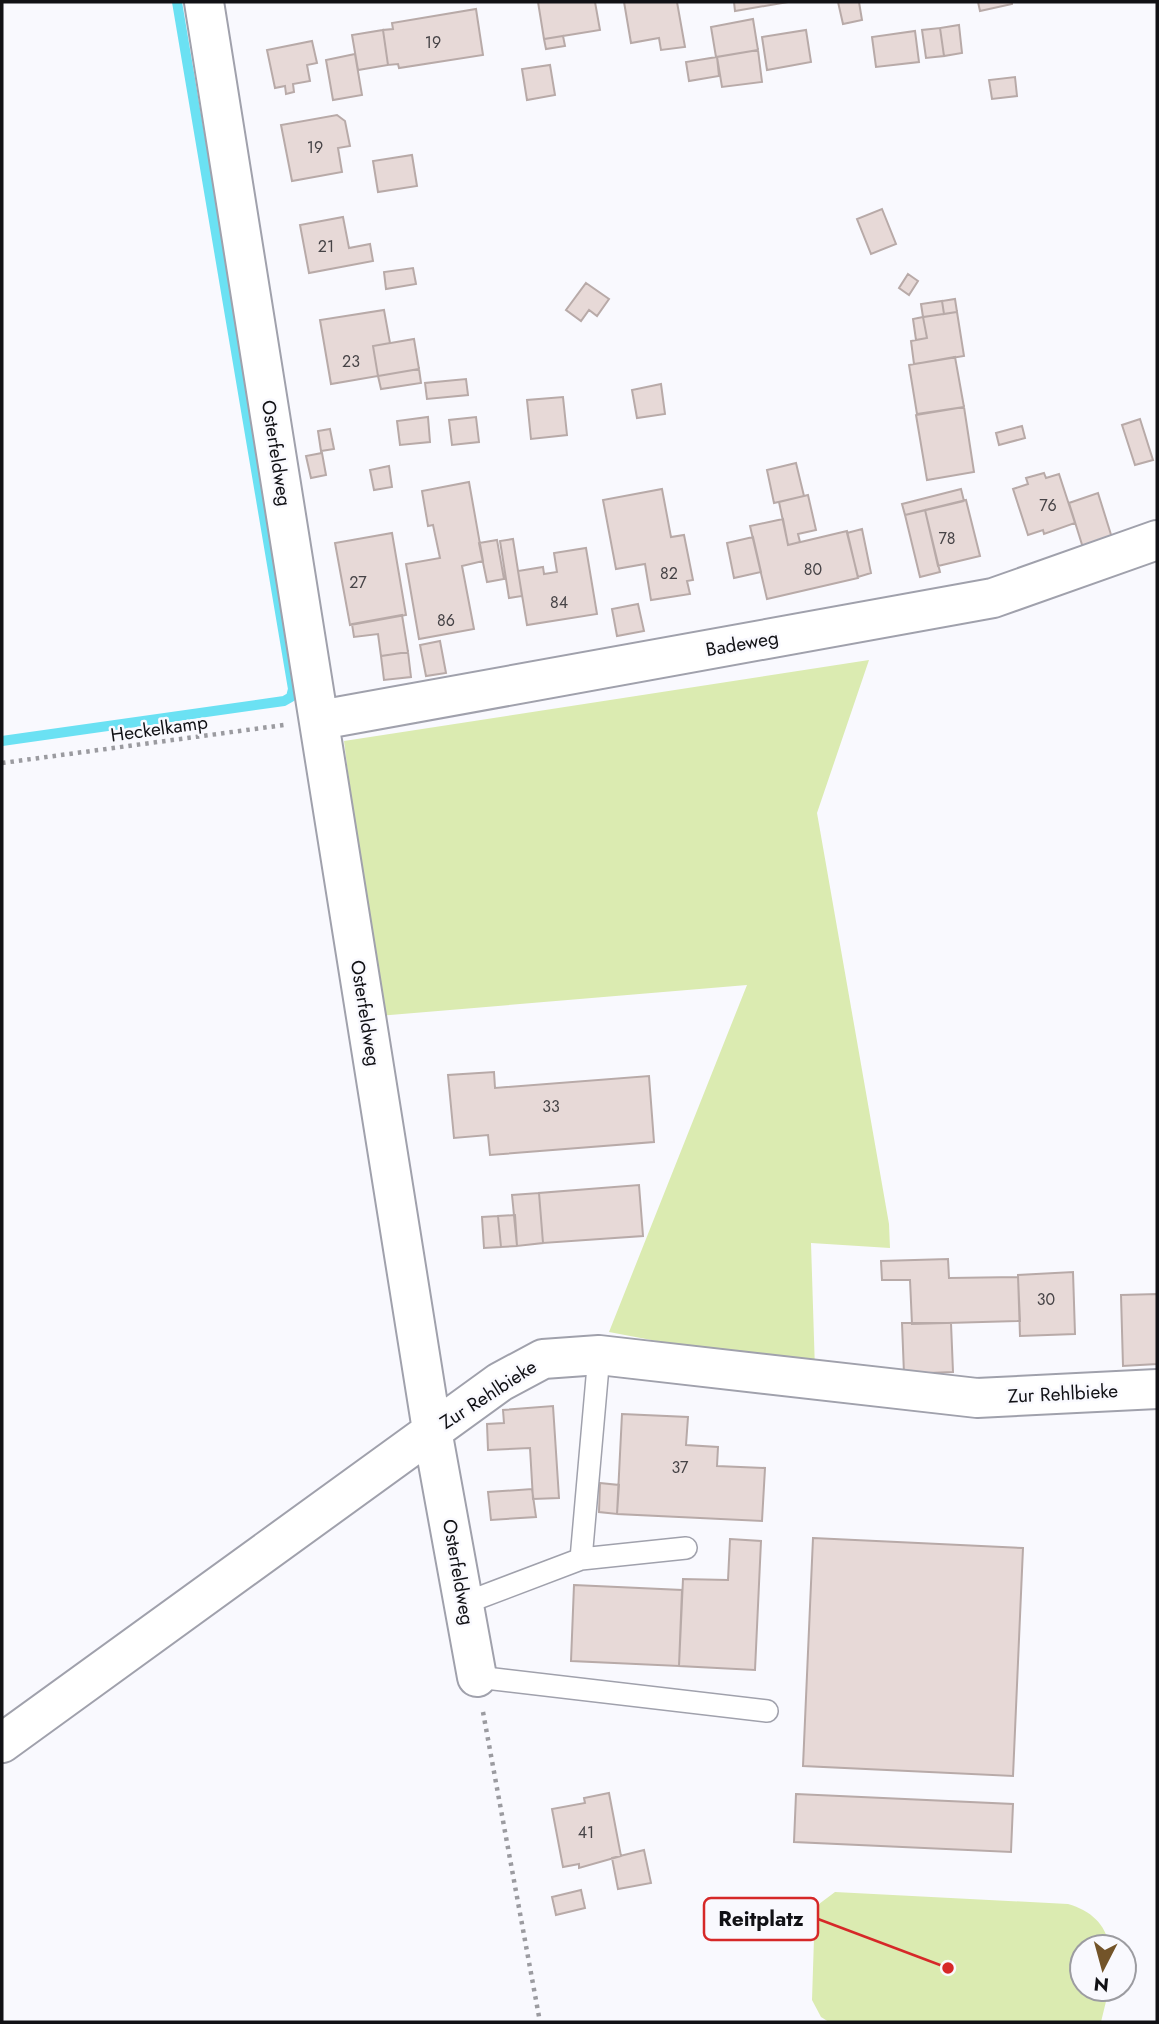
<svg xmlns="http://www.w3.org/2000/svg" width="1159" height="2024" viewBox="0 0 1159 2024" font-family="Jost,sans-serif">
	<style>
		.green { fill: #dbebb1 }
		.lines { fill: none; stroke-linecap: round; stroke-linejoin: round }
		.stream { stroke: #6be1f3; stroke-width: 10 }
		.building { fill: #e7d9d7; stroke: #b8aaa8; stroke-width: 2 }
		.service-casing { stroke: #a0a1ac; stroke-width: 24 }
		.minor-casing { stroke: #a0a1ac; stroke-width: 42 }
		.path { stroke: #9b9ba0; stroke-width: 4.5; stroke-dasharray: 3.5 5; stroke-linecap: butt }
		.service { stroke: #fff; stroke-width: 21 }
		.minor { stroke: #fff; stroke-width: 38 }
		.labels { text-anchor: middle; stroke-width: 5; stroke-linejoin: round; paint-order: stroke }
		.number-label { font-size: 16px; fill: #464346 }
		.street-label { font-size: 19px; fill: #111115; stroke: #f9f9fe }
		.leader { fill: none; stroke: #d62828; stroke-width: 2.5 }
		.callout-dot { fill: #d62828; stroke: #f9f9fe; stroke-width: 2.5 }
		.callout { fill: #f9f9fe; stroke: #d62828; stroke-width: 2.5 }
		.callout-label { font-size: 21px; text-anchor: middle; font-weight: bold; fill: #111115 }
	</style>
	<rect width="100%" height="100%" fill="#f9f9fe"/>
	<!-- green -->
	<path class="green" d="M869,660L817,813L889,1224L890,1248L811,1243L815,1371L609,1332L747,985L378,1016L344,741Z
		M835,1892L1068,1904C1091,1911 1105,1923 1110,1947H1082V1989H1109L1101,2022H829L821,2017L812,2000L815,1907Z"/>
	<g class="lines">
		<!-- stream -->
		<path class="stream" d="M2,741L284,701L291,697L293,689L177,2"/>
	</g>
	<!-- building -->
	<path class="building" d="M538,2H595L600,30L544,39Z
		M624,2H677L685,47L661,50L659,38L631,43Z
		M734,2H788L735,11Z
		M838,2H859L862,20L843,24Z
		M978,2H1012V4L980,11Z
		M476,9L483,55L399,68L398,64L388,65L383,30L393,29L392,23Z
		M753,19L758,50L716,57L711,27Z
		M959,25L962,53L944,56L940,28Z
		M940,28L944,56L926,58L922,30Z
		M383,30L388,65L358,70L352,35Z
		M806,30L811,62L767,70L762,37Z
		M915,31L919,62L876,67L872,37Z
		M563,36L565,46L546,49L544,39Z
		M312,41L317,63L307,65L310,81L293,84L294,92L286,94L285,86L275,88L267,50Z
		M758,50L762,82L722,87L717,57Z
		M355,54L362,95L333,100L326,60Z
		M717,57L719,76L689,81L686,62Z
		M550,65L555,95L527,100L522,69Z
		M1015,77L1017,96L992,99L989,80Z
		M337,115L345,121L350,146L338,148L342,172L292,181L281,125Z
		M412,155L417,186L378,192L373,161Z
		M882,209L896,244L871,254L857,219Z
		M343,217L349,248L370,244L373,261L309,273L300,225Z
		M413,268L416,284L386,289L384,272Z
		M908,274L918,281L909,295L899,288Z
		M586,283L609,299L597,316L589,310L581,321L566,310Z
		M955,299L957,312L944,314L942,301Z
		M942,301L944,314L923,317L921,304Z
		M384,310L390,343L373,346L378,376L331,384L320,320Z
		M957,312L964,356L914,364L911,341L927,338L923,317Z
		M923,317L927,338L916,340L913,319Z
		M414,339L419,369L378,376L373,346Z
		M955,357L964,407L917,414L909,365Z
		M419,369L421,383L381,389L378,376Z
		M466,379L468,395L427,399L425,383Z
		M661,384L665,414L637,418L632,390Z
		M563,397L567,435L531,439L527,400Z
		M964,407L974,472L927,480L916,415Z
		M428,417L430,442L400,445L397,421Z
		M476,417L479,442L452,445L449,420Z
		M1140,419L1153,460L1135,465L1122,425Z
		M1022,426L1025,438L999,445L996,433Z
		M330,429L334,449L321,451L318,431Z
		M322,453L326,475L311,478L306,456Z
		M796,463L804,496L774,503L767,470Z
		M389,466L392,487L374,490L370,470Z
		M1044,473L1046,478L1059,474L1075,523L1044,534L1043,530L1028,535L1013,489L1028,484L1026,478Z
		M469,482L483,561L462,566L474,629L419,639L406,564L440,558L433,525L428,526L422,491Z
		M662,489L671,537L684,535L693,580L687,581L690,594L651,600L645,564L616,569L603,500Z
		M961,489L964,501L905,515L902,504Z
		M1098,493L1113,541L1084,551L1069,503Z
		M808,495L816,530L798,534L800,542L788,545L779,502Z
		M966,500L980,556L938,566L925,510Z
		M925,510L940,572L920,577L905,515Z
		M783,519L788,545L847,531L858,578L767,599L750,526Z
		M862,529L871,573L858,577L847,533Z
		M392,533L406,615L350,625L335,543Z
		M753,537L761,572L734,578L727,543Z
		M513,539L522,596L509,598L500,541Z
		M497,540L504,579L487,582L479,543Z
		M586,548L597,614L527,625L518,571L543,567L544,574L557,572L554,553Z
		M638,604L644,631L617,636L612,609Z
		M402,615L408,652L381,656L378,634L354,637L352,624Z
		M440,641L446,673L426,676L420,645Z
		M408,652L411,677L384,680L381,656Z
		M494,1072L495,1088L649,1076L654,1142L490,1155L488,1135L454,1138L448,1075Z
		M639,1185L643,1236L543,1243L539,1193Z
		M539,1193L543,1243L517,1246L512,1195Z
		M515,1215L517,1246L501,1247L498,1216Z
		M498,1216L501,1247L484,1248L482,1217Z
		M948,1259L949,1278L1018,1277L1020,1321L912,1324L910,1280H882L881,1261Z
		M1073,1272L1075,1334L1020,1336L1018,1275Z
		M1157,1294V1364L1123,1366L1121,1295Z
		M902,1323H951L953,1372L904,1374Z
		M553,1406L559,1498L533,1499L530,1448L488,1450L487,1424L504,1423L503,1410Z
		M622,1414L688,1417L686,1445L718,1447L717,1466L765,1468L762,1521L617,1514Z
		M600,1483L619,1485L617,1514L599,1512Z
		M532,1489L536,1517L491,1520L488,1492Z
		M813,1538L1023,1548L1013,1776L803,1766Z
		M730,1539L761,1541L755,1670L679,1666L683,1579L728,1580Z
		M574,1585L682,1590L679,1666L571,1661Z
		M609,1793L621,1856L579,1868V1864L563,1867L552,1809L585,1803L584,1798Z
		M796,1794L1013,1804L1011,1852L794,1842Z
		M644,1850L651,1883L618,1889L612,1858Z
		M581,1890L585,1908L556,1915L552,1897Z"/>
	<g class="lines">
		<defs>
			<path id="service" d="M581,1559L686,1548
				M465,1603L581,1559L599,1355
				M477,1677L767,1711"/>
			<path id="minor" d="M204,2L432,1430L477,1677
				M320,720L993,598L1157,540
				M2,1743L500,1382L543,1359L599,1355L977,1398L1157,1389"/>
		</defs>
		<!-- service casing -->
		<use href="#service" class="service-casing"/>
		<!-- minor casing -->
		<use href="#minor" class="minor-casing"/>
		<!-- path -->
		<path class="path" d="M2,763L284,725
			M483,1712L540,2022"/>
		<!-- service -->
		<use href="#service" class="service"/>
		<!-- minor -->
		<use href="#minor" class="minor"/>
	</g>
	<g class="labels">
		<!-- number labels -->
		<g class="number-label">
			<text x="433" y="48">19</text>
			<text x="315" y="153">19</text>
			<text x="326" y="252">21</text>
			<text x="351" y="367">23</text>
			<text x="1048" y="511">76</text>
			<text x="947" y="544">78</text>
			<text x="813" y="575">80</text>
			<text x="669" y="579">82</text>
			<text x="358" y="588">27</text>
			<text x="559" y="608">84</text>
			<text x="446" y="626">86</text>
			<text x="551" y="1112">33</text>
			<text x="1046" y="1305">30</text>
			<text x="680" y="1473">37</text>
			<text x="586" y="1838">41</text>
		</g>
		<!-- street labels -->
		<g class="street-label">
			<text transform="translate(277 453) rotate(81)" y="7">Osterfeldweg</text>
			<text transform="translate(742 643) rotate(-10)" y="7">Badeweg</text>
			<text transform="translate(159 728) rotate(-8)" y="7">Heckelkamp</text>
			<text transform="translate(366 1013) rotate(81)" y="7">Osterfeldweg</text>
			<text transform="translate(1063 1393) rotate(-3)" y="7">Zur Rehlbieke</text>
			<text transform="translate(488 1394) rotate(-33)" y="7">Zur Rehlbieke</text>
			<text transform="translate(459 1572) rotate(80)" y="7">Osterfeldweg</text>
		</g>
	</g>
	<!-- callouts -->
	<path class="leader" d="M948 1968L818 1919"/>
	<circle class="callout-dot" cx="948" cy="1968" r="7"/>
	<rect class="callout" x="704" y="1898" width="114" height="42" rx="7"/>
	<g class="callout-label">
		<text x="761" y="1926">Reitplatz</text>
	</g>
	<!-- border -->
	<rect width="1159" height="2024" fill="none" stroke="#111115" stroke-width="7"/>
	<!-- north arrow -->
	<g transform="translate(1103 1968) rotate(186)"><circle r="33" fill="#f9f9fe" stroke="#9c9ca1" stroke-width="2"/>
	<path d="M0-5L12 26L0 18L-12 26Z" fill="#735429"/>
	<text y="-10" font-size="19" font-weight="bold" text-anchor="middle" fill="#111115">N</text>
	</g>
</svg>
